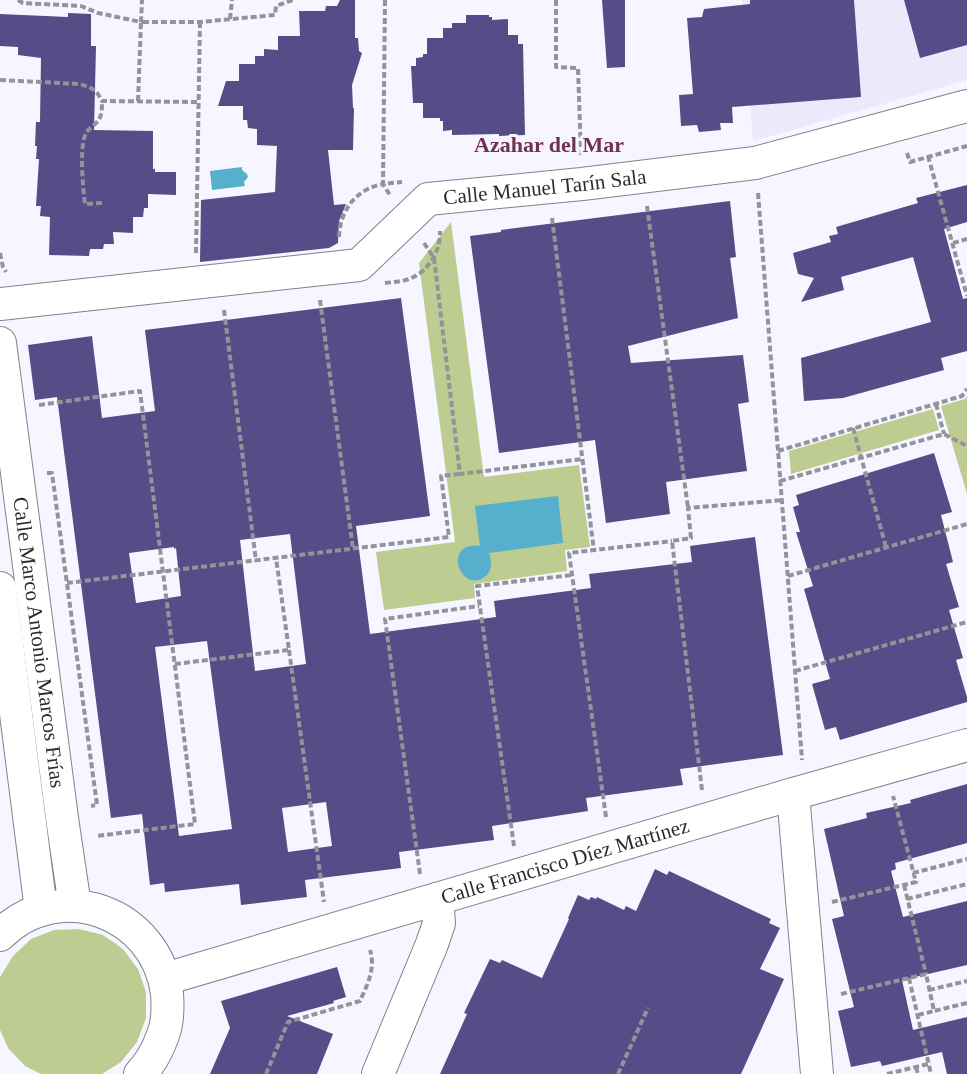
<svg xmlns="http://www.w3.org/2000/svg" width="967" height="1074" viewBox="0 0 967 1074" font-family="Georgia,serif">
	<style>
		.built { fill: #ede9fa }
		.green { fill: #bdcc90 }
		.water { fill: #56afcd }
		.building { fill: #544d88; fill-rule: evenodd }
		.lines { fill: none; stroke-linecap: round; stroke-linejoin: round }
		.minor-casing { stroke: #83818a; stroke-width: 34 }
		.path { stroke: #95939a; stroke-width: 4; stroke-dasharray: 6 3; stroke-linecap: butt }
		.minor { stroke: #fff; stroke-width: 32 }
		.labels { text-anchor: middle; stroke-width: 6; stroke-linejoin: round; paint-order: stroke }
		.street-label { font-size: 21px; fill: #2c2b2f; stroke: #f7f5ff }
		.neighbourhood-label { font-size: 22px; font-weight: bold; fill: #703155; stroke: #f7f5ff }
	</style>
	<rect width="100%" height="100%" fill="#f7f5ff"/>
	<!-- built -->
	<path class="built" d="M742,0H967V80L753,141Z"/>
	<!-- green -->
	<path class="green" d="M451,222L484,477L579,465L590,547L565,550L567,571L474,584L475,598L384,610L376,552L455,542L419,263Z
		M967,396V494L941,406L965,399Z
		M933,409L939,430L791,474L789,451Z
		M79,929L103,935L123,949L138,969L146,992V1018L137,1042L121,1062L102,1074H41L25,1066L8,1048L0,1030V977L13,956L31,939L54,930Z"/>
	<!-- water -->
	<path class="water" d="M242,167V170L247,174L248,177L244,182L245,186L212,190L210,171Z
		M558,496L563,543L489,553C491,560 493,568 487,575C465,596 443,551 471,546C474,545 477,546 480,546L475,506Z"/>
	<!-- building -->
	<path class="building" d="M340,0H355V38H358L359,51L362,53L352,85L353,108H354L353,150H328L334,205L346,204L339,221L338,243L329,248L200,262L201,200L275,192L277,146L257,145V129L248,128L247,120H243V106H218L226,81H239V64H255V56H264V49L278,50V36H300L299,11H325L326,6H337Z
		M602,0H625V67L607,68Z
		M750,0H854L861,97L732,107L733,123H720L721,130L699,132L697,125L681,126L679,95L693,94L687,18L702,17L704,9L750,4Z
		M904,0H967V45L920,58Z
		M68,13L91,14V46H96L94,130L153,131V169H155V172H176V195L148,194V208H144L143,217H133V233L113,232L114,244H104L103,249H90L89,256L49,255L50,217L40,216L41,206H36L39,159H36L37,146H35L36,122H40L41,58L18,55V47L0,46V14L68,17Z
		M466,15H489V17H492V20L508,19V35H518V44H523L525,135L499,136V134L452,135V130L443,131V121H440V118H423V103H413L411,66H416V58L423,57V54H427V38H443V28H452V23H466Z
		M967,185V222L944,229L963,299L967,298V351L941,358L944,370L843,398L804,401L801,358L931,322L913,257L841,277L844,290L801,302L814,278L798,274L793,253L831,242L829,236L838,234L836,227L918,203L916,198Z
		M730,201L736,257L730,258L738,318L628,346L631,363L743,355L749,402L738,404L747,471L666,482L670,514L606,523L595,440L499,453L470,236L501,232V230Z
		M401,298L430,516L356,526L370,634L496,617L494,601L591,588L589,574L692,562L690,546L755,537L783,755L680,769L683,785L586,798L588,811L492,826L494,840L399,852L401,868L305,880L307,897L241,905L239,884L165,892L164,883L150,885L142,814L111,818L57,397L35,400L28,345L92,336L102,418L155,411L145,330ZM290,534L306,664L255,671L240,540ZM174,547V549L176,548L181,596L136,603L129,553ZM207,641L232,829L179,836L155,647ZM326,802L332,846L288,852L282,808Z
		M934,453L952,512L941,515L953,562L946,564L959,607L949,610L963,658L956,660L967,697V702L840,740L836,727L825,730L812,684L830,679L804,589L813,586L796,532H800L793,507L799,505L796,495Z
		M967,784V843L895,863L896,869L891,871L903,917L967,901V965L902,980L913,1030L967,1017V1074H947L942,1052L882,1066L880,1061L851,1067L838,1011L854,1007L832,919L844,916L824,829L867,818L866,813L911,803L910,800Z
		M655,869L667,875L669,871L771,919L769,923L780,928L760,969L784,979L741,1074H440L467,1014L464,1013L490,959L500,963L502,960L542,978L569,919L568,918L578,895L589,900L591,897L596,899L597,897L624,910L626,906L636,911Z
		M337,967L346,997L333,1001L334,1003L287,1016L333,1034L317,1074H210L230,1028L221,1001Z"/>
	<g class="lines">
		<defs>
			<g id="minor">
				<path id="s1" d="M0,304L359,265L428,199L582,184L755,163L967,106"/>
				<path id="s2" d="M0,343L62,818L75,906"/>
				<path d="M0,588L41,910"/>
				<path d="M793,794L817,1074"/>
				<path d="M0,935C59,876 157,912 167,994C168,1007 168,1022 163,1035C158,1049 151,1063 140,1074"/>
				<path id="s3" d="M165,979L793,794L967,745"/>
				<path d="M378,1074L432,944L439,923L437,899"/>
			</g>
		</defs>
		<!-- minor casing -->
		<use href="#minor" class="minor-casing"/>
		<!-- path -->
		<path class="path" d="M18,0L23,3L81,6L98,13L141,22L142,0
			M385,0L383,184L402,182
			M556,0V67L578,68L581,155
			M230,19L232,0
			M0,80L80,84C92,88 96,89 102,101L199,102
			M138,101L141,22H200L275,15L276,6L293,0
			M907,153L910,162L967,146
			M928,156L967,296
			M758,193L802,760
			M102,203L85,204C83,188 79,147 86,133C89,128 93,127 96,123C102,118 102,109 102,101
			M647,206L688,508
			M552,218L594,551
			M339,237C340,210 356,189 383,184L390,195
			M424,243L434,258L460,474L582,459
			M953,243L967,239
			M0,253L3,267L6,272
			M196,253L200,22
			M385,283C393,282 401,282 409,279C428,272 441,251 440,231
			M320,300L353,549
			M224,310L256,561
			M936,404L944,434
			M39,405L140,391L195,824L96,836
			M853,428L886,547
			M778,451L962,396L967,389
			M47,473H52L97,805L91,806
			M780,481L944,434L967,446
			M788,576L967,524
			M67,583L449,537L441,476L460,474
			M289,650L324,902
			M175,664L289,650L276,558
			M795,671L967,622
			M702,790L672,541L691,538L688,508L782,500
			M606,817L569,553L672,541
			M514,846L477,586L572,575
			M913,873L967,859
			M420,874L385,619L479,606
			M904,885L926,974
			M907,899L967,884
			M832,902L916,882L893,796
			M909,978L931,1074
			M929,990L967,981
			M841,994L926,974L934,1011L967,1003
			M918,1015L934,1011
			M916,1067L918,1074
			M266,1074L288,1022L360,1001C367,985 376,969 370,950
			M618,1074L648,1008
			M887,1074L928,1064"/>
		<!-- minor -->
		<use href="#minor" class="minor"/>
	</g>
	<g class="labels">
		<!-- street labels -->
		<g class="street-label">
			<text dy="7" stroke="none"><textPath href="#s1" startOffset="574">Calle Manuel Tarín Sala</textPath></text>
			<text dy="7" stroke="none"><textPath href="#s2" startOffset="302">Calle Marco Antonio Marcos Frías</textPath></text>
			<text dy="7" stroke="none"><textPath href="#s3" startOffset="417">Calle Francisco Díez Martínez</textPath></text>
		</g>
		<!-- neighbourhood labels -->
		<g class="neighbourhood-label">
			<text x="549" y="152">Azahar del Mar</text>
		</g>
	</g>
</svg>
